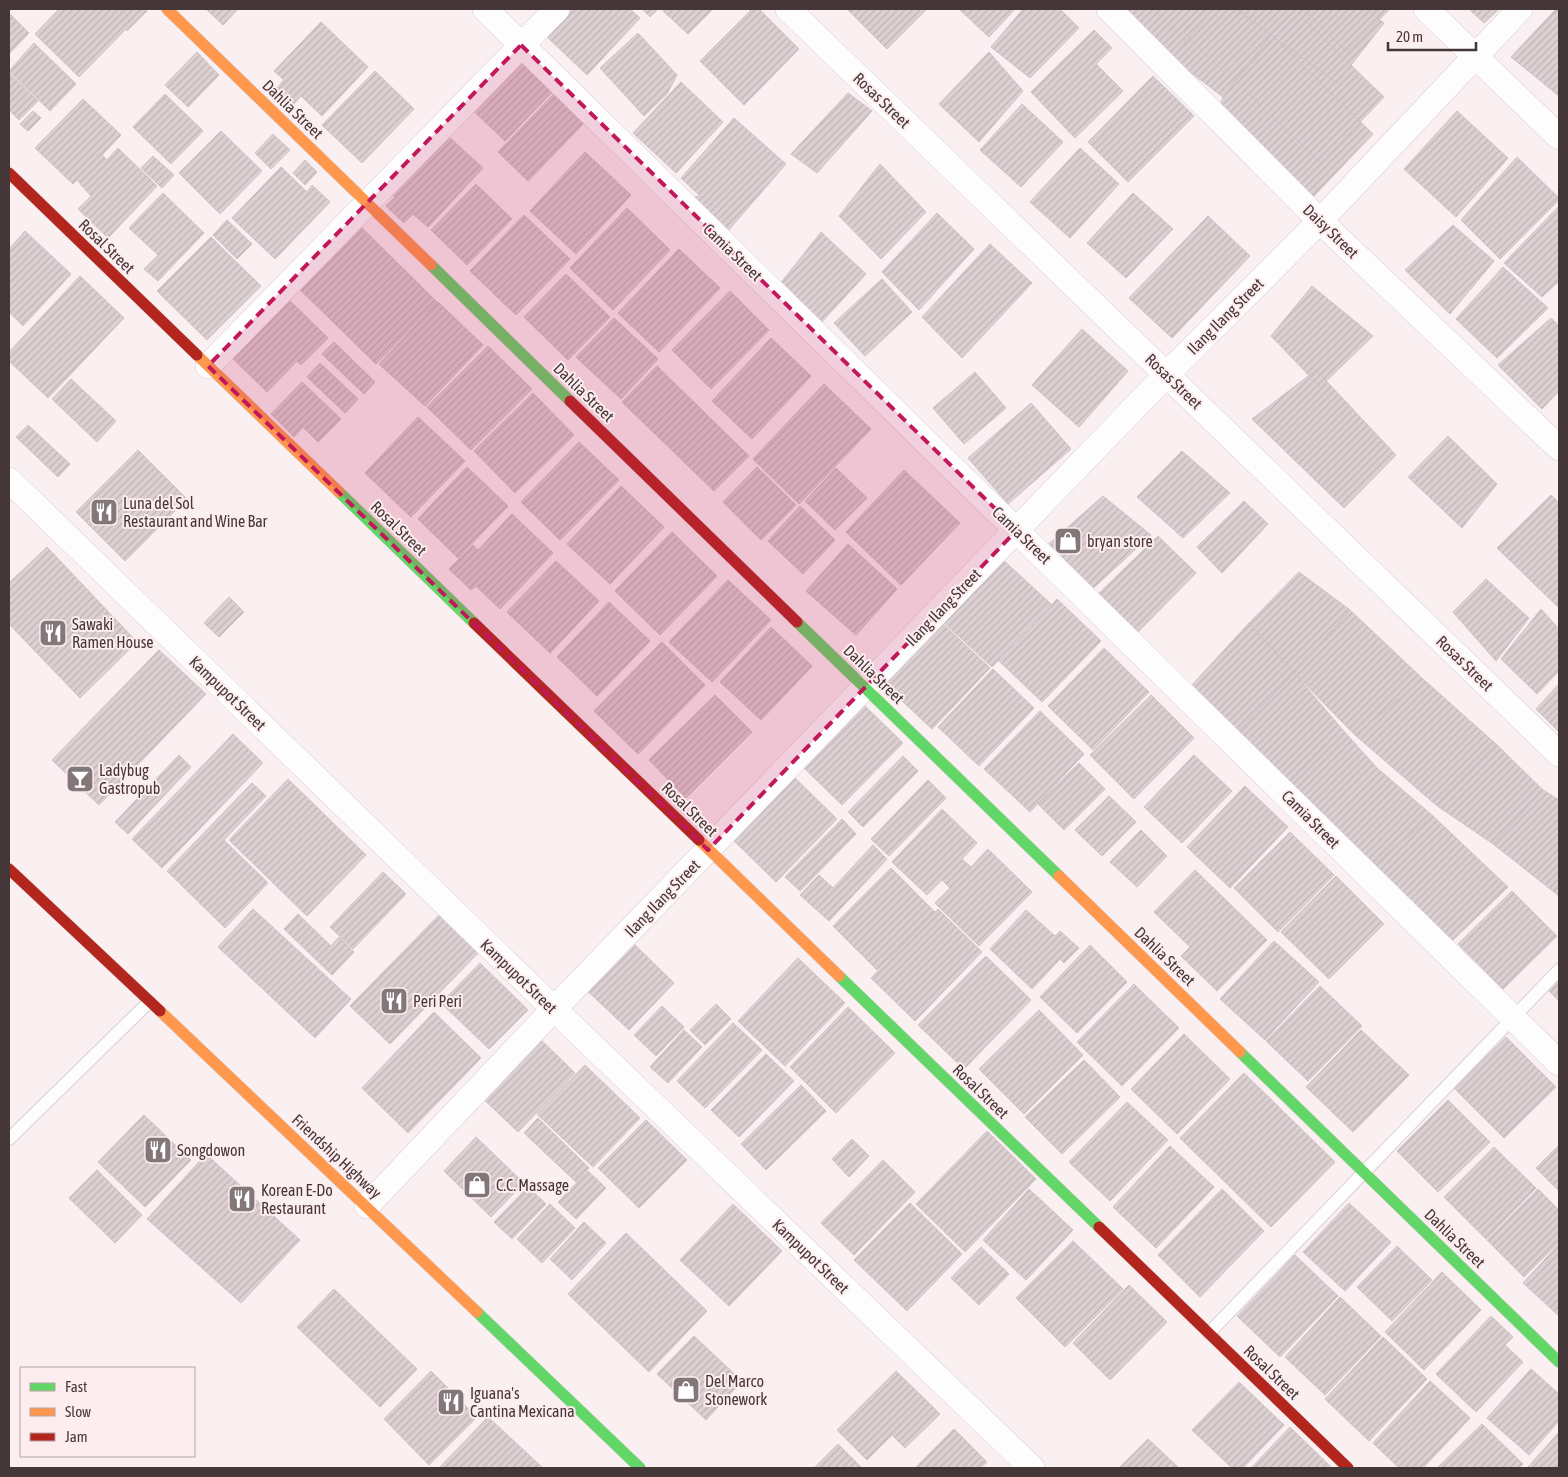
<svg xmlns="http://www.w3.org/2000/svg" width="1568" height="1477" viewBox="0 0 1568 1477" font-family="'Asap Condensed',sans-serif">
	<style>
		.building { fill: url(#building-hatch); stroke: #cdc2c4 }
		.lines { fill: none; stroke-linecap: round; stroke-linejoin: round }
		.lane-casing { stroke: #dacdcf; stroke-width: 14 }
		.street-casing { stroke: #dacdcf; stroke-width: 26 }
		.fast-casing { stroke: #dacdcf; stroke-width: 12 }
		.slow-casing { stroke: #dacdcf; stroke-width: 12 }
		.jam-casing { stroke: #dacdcf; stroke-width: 12 }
		.lane { stroke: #fefdfd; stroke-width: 12 }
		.street { stroke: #fefdfd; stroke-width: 25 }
		.fast { stroke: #63d668; stroke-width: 11 }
		.slow { stroke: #ff974d; stroke-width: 11 }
		.jam { stroke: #b3261e; stroke-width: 11 }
		.marked { fill: #c2185b; fill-opacity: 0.2; stroke: #c2185b; stroke-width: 4; stroke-dasharray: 10 6; stroke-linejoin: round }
		.labels { text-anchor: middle; stroke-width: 4; stroke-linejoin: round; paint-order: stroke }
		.street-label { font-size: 16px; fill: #453638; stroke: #fdedef }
		.poi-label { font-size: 16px; fill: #453638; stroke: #fdedef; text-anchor: start }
	</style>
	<defs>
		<pattern id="building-hatch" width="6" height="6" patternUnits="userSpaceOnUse" patternTransform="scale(1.25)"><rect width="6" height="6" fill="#dcd0d2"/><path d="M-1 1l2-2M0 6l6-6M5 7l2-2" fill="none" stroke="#beb3b5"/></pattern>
	</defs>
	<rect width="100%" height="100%" fill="#faf0f2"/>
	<!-- building -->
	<path class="building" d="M59,9H118L121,11L123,9H145L147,11L127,31L126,29L79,77L35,34Z
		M206,9H238L223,25Z
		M568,9H630L640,18L587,75L544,34Z
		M642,9H658L650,17Z
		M665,9H713L688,34L663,11Z
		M752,9H759L799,49L744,105L700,61Z
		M848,9H927L887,49L848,10Z
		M959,9H1015L989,37Z
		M1023,9H1060L1079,28L1030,78L991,47Z
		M1127,9H1213L1172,58L1122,13Z
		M1153,9H1200L1177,32Z
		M1207,9H1289L1225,73L1184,33Z
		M1213,9H1236L1271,35L1223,97L1172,58Z
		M1236,9H1297L1271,35Z
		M1297,9H1365L1384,23L1337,83L1271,35Z
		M1309,9H1390L1347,52L1306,12Z
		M1469,9H1499L1484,23Z
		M1556,9H1559V96L1511,57Z
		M9,13L29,33L9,54Z
		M1298,14L1384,97L1321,163L1235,81Z
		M321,22L368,67L322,116L301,96L293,105L276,89L284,80L274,71Z
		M1094,30L1112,48L1096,64L1123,91L1075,138L1031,92Z
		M638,33L677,75L667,94L644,116L600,68Z
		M1271,35L1373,134L1312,198L1218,110L1223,97Z
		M34,43L76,84L50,111L9,71Z
		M520,47L559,85L505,141L465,103Z
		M197,52L219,75L188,107L165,85Z
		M989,52L1023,91L979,142L939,104Z
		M375,71L414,109L362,163L322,125Z
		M10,74L38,101L19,120L9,110V75Z
		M1153,76L1194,116L1128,182L1088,142Z
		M681,82L723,122L676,173L633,133Z
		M556,92L586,121L528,181L498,152Z
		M848,93L872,111L817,173L791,154Z
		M165,94L203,131L171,164L133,127Z
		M83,99L121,135L102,155L107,160L118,148L157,186L108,238L78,209L91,196L77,180L73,184L35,148Z
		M1022,104L1063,142L1021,187L980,150Z
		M33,111L41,118L28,131L20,124Z
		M1457,111L1508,158L1456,217L1404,169Z
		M734,118L786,164L727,232L688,198L700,196L681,178Z
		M438,127L483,168L428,227L413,214L404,223L386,206L395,197L383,186Z
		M221,131L262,171L220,214L179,173Z
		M273,134L290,150L271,169L255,153Z
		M1080,148L1119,184L1070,238L1030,202Z
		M585,152L631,195L576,254L530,211Z
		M153,156L174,175L162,188L141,168Z
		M1517,157L1559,198V200L1500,259L1461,220Z
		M305,160L317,172L305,185L293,173Z
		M880,164L926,212L881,259L839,216Z
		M281,167L307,192L312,185L330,202L275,259L232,218Z
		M476,184L512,219L467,265L431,230Z
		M163,193L204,233L158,281L144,269L158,255L129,228Z
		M1133,193L1173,229L1126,278L1087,243Z
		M1559,206V281L1542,297L1504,263Z
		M627,208L670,250L613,310L570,268Z
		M937,213L974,249L919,310L882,272Z
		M348,214L437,302L376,364L287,277Z
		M524,215L570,259L516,315L470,271Z
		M1208,216L1250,256L1172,338L1129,298Z
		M227,220L252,244L237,259L213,235Z
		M1453,225L1494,261L1450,314L1405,270Z
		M25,231L71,274L23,326L9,312V249Z
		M821,232L866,274L819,325L772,294Z
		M211,237L261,286L207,340L157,291Z
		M990,244L1032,283L962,358L922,317Z
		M679,249L720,288L659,352L618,313Z
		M1503,267L1548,308L1497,358L1456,319Z
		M566,274L610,317L568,360L524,317Z
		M80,276L124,318L48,398L9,361V352Z
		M882,279L912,312L865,356L834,323Z
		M1312,286L1373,336L1320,387L1271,336Z
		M730,291L769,330L711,389L672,350Z
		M283,294L328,338L301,365L297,361L267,392L228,354Z
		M438,302L483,345L425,406L379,364Z
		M614,318L658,359L621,399L576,357Z
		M1551,318L1559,326V391L1542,409L1498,365Z
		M1082,329L1128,371L1079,427L1032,385Z
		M771,338L811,376L752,439L712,401Z
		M334,342L375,382L364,394L322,354Z
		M488,346L532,389L471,450L427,407Z
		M320,363L358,399L345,413L307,377Z
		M657,366L749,456L714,491L622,402Z
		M1316,370L1396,455L1344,508L1252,419Z
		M975,372L1006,408L964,444L933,408Z
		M71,379L116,421L97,442L52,399Z
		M302,382L341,419L318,442L303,427L294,437L271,414Z
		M824,384L871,429L799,504L753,459Z
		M533,393L574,435L515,493L474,451Z
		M1031,403L1071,449L1008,504L968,458Z
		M418,417L465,461L411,517L365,473Z
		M28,425L70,464L58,477L16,437Z
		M1448,436L1497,484L1462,528L1408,477Z
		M579,442L619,480L560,540L521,502Z
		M138,450L187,499L125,561L76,512Z
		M1182,451L1230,493L1183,538L1137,497Z
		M467,467L508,506L458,558L418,519Z
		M757,467L796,505L761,540L723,502Z
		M836,468L867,498L835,530L805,501Z
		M904,470L960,523L901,585L846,532Z
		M621,486L664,527L610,584L567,544Z
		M1551,495L1559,503V608L1497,548Z
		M1103,496L1151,535L1088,593L1035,556Z
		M1244,501L1268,524L1222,573L1197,547Z
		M800,506L835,540L803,574L768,541Z
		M512,514L553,553L500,609L476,586L471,590L449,569L473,545L478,550Z
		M672,532L717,576L660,635L615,591Z
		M1158,536L1196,573L1131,639L1090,602Z
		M848,544L897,589L856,635L806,591Z
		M47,547L137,642L80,698L9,624V583Z
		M1001,558L1051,604L992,667L942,621Z
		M556,561L599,601L550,653L507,612Z
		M1299,572L1350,610L1294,673L1249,623Z
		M1486,579L1529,618L1496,661L1453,612Z
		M728,580L771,620L712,682L669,642Z
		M229,597L244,612L219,637L204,623Z
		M1057,599L1101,641L1042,702L999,661Z
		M609,602L650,641L597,696L557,657Z
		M1541,609L1559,629V671L1537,694L1501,659Z
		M1350,610L1423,679L1355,735L1294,673Z
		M1249,623L1294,673L1236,734L1191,686Z
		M943,624L990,668L932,729L885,685Z
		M771,627L812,666L761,720L720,682Z
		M662,642L705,685L638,754L594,711Z
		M1104,648L1149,692L1093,750L1048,706Z
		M159,650L206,694L99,805L52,760Z
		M993,669L1034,708L979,766L938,727Z
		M1294,673L1342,729L1289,783L1236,734Z
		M1423,679L1496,744L1436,805L1355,735Z
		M1559,684V732L1536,709Z
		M715,695L752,732L686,798L649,760Z
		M1151,695L1194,738L1134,799L1090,755Z
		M862,703L903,743L842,805L801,765Z
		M1040,711L1084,754L1030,812L984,769Z
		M1342,729L1377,768L1328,817L1289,783Z
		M233,734L263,763L162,868L132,839Z
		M1496,744L1543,790L1493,844L1436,805Z
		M179,755L191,767L128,834L115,822Z
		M1194,755L1232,791L1182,843L1144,807Z
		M903,756L918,771L863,827L848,812Z
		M1079,763L1105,789L1064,830L1038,804Z
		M1377,768L1433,816L1372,866L1321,824Z
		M789,772L837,819L776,882L728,835Z
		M288,779L366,855L307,916L229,840Z
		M928,780L946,798L889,856L871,839Z
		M252,783L266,796L224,840L268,883L225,928L167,871Z
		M1245,786L1288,827L1230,888L1187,847Z
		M1543,790L1559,800V896L1493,844Z
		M1109,796L1136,822L1102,856L1075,830Z
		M942,809L977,843L962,859L971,867L988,849L1032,892L979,946L935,903L950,888L942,880L927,895L892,862Z
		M1433,816L1508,887L1452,941L1372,866Z
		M842,819L856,834L800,891L785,877Z
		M1141,830L1167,856L1137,887L1110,862Z
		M1290,832L1334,875L1278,932L1234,888Z
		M873,845L887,859L829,921L800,895L819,875L833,888Z
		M891,868L935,912L877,970L833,926Z
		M1195,870L1267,940L1217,991L1181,956L1190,947L1154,912Z
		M383,872L406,894L353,949L330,927Z
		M1336,876L1384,924L1329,979L1281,932Z
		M1512,891L1557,936L1503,989L1458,944Z
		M253,909L351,999L315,1038L218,947Z
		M938,909L982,952L915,1021L871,978Z
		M1026,910L1055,936L1060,931L1079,948L1064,963L1060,959L1032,989L990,949Z
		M298,914L331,946L339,937L354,952L332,975L284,929Z
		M440,914L479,952L390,1044L350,1006Z
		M629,939L674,983L629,1030L583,987Z
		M1274,941L1319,982L1265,1040L1220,999Z
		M1090,945L1127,982L1077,1033L1040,997Z
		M986,956L1031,1000L964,1069L918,1025Z
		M798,958L845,1003L785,1066L738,1021Z
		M480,963L528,1010L489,1049L441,1003Z
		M1559,976V1001L1547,989Z
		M1134,984L1179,1028L1122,1086L1077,1042Z
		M1320,986L1362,1026L1308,1081L1266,1041Z
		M716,1004L731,1019L705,1045L690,1030Z
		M662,1006L684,1027L656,1056L634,1035Z
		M848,1007L895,1053L836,1113L790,1067Z
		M1039,1010L1083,1055L1024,1114L979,1069Z
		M434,1012L481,1058L408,1133L362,1088Z
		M733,1023L762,1050L705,1108L677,1081Z
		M684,1030L702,1047L668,1083L650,1067Z
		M1361,1030L1409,1075L1353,1132L1306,1087Z
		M535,1034L575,1073L518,1132L477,1093Z
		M1184,1034L1230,1079L1177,1134L1131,1089Z
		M1506,1037L1556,1087L1504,1138L1454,1088Z
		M766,1054L794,1081L739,1137L711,1110Z
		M1084,1060L1120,1097L1062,1154L1025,1117Z
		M585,1065L640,1118L593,1167L537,1114Z
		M1244,1073L1335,1162L1271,1227L1180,1138Z
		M801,1085L826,1111L766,1170L741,1144Z
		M1448,1100L1490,1142L1438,1192L1397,1151Z
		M1127,1102L1168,1140L1110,1201L1069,1162Z
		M144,1115L191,1160L145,1207L98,1162Z
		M538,1118L589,1168L576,1182L524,1133Z
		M646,1120L687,1160L639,1208L598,1168Z
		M987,1131L1036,1179L965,1252L916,1204Z
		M476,1137L524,1183L491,1217L444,1171Z
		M852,1139L869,1156L849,1177L832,1159Z
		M1559,1145V1191L1536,1168Z
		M1170,1146L1214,1187L1156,1248L1113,1207Z
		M1494,1147L1536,1188L1486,1239L1444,1197Z
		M206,1154L300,1240L241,1303L147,1219Z
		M883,1160L915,1192L854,1255L821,1223Z
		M97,1170L142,1215L115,1243L69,1198Z
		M588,1171L606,1188L576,1219L558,1202Z
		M528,1187L546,1204L512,1239L494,1222Z
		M1029,1189L1073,1230L1026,1280L983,1240Z
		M1222,1189L1264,1231L1200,1297L1158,1255Z
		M1538,1189L1559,1210V1242L1524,1277L1487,1240Z
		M910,1203L962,1254L907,1311L854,1260Z
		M1349,1203L1391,1242L1345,1291L1303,1252Z
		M550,1204L575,1228L542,1263L517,1239Z
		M733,1204L782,1251L729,1306L680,1260Z
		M584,1222L606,1243L572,1280L550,1259Z
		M626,1233L707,1311L649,1372L568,1294Z
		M1073,1241L1123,1289L1065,1347L1016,1298Z
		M1559,1244V1316L1523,1283Z
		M1397,1246L1432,1280L1392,1321L1357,1287Z
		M981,1247L1009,1274L979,1305L951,1278Z
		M1295,1255L1338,1296L1280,1357L1237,1316Z
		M1442,1272L1481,1310L1424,1370L1385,1332Z
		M1129,1285L1167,1322L1110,1380L1073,1343Z
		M334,1289L417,1369L380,1407L297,1327Z
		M1340,1297L1381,1336L1325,1395L1285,1357Z
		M1491,1316L1513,1337L1505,1345L1523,1362L1476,1412L1436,1374Z
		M694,1336L742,1381L706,1420L657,1374Z
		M1383,1337L1427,1379L1369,1441L1325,1399Z
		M1531,1369L1559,1394V1421L1529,1455L1487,1418Z
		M431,1371L477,1417L429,1465L384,1419Z
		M896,1371L940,1414L905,1448L892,1435L867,1460L837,1430Z
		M1430,1381L1470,1418L1423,1468H1399L1373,1443Z
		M1239,1382L1284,1425L1243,1468H1232L1192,1430Z
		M488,1417L543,1468H439Z
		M1482,1424L1523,1464L1519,1468H1437Z
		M1290,1427L1332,1468H1251Z
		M954,1429L987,1462L980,1468H915Z
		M1559,1432V1466L1557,1468H1529L1528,1467Z
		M1148,1439L1179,1468H1119Z
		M838,1444L862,1468H814Z"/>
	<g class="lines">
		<defs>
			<path id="lane" d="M9,1139L149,1002
				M1209,1333L1559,970"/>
			<path id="street" d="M485,9L1559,1063
				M788,9L1559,754
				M1109,9L1320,221L1559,448
				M1426,9L1559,137
				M208,366L557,9
				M9,480L554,1009L1032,1468
				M367,1206L554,1009L1167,374L1320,221L1520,9"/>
			<path id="fast" d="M431,265L570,401
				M339,492L474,623
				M797,622L1059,876
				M839,976L1099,1227
				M1240,1052L1559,1362
				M477,1312L640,1468"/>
			<path id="slow" d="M167,9L431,265
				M197,355L339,492
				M699,840L839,976
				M1059,876L1240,1052
				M160,1011L477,1312"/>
			<path id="jam" d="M9,173L197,355
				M570,401L797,622
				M474,623L699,840
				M9,869L160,1011
				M1099,1227L1348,1468"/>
		</defs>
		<!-- lane casing -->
		<use href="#lane" class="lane-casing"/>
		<!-- street casing -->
		<use href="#street" class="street-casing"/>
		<!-- fast casing -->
		<use href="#fast" class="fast-casing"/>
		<!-- slow casing -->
		<use href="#slow" class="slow-casing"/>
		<!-- jam casing -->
		<use href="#jam" class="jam-casing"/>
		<!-- lane -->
		<use href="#lane" class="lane"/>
		<!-- street -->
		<use href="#street" class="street"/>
		<!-- fast -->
		<use href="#fast" class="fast"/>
		<!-- slow -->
		<use href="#slow" class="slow"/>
		<!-- jam -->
		<use href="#jam" class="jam"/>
	</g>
	<!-- marked area -->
	<path class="marked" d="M521,45L1017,530L708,850L208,366Z"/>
	<!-- icons -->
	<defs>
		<symbol id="restaurant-square" viewBox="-11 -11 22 22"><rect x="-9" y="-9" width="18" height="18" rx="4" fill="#847779" stroke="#fdedef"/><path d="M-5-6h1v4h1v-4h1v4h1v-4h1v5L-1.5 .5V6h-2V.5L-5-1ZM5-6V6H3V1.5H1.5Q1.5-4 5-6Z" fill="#fff"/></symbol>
		<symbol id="shop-square" viewBox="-11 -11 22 22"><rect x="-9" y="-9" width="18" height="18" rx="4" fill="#847779" stroke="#fdedef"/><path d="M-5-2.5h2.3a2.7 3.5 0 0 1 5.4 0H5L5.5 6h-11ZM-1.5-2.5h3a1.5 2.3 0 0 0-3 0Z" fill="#fff"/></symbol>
		<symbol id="bar-square" viewBox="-11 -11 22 22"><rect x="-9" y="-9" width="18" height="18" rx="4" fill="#847779" stroke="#fdedef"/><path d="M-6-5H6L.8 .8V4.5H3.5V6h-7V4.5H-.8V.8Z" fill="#fff"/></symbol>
	</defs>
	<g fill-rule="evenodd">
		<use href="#restaurant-square" x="88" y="496" width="32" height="32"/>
		<use href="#shop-square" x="1052" y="525" width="32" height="32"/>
		<use href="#restaurant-square" x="37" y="617" width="32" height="32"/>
		<use href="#bar-square" x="64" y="763" width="32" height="32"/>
		<use href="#restaurant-square" x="378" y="985" width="32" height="32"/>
		<use href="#restaurant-square" x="142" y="1134" width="32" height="32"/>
		<use href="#shop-square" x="461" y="1169" width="32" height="32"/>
		<use href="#restaurant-square" x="226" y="1183" width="32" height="32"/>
		<use href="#shop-square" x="670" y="1374" width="32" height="32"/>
		<use href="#restaurant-square" x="435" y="1386" width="32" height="32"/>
	</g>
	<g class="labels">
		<!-- street labels -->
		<g class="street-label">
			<text transform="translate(882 100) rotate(44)" y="6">Rosas Street</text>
			<text transform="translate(293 109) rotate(44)" y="6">Dahlia Street</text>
			<text transform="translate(1331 231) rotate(44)" y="6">Daisy Street</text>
			<text transform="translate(107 246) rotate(44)" y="6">Rosal Street</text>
			<text transform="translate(733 252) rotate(44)" y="6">Camia Street</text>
			<text transform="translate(1225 316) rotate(-45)" y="6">Ilang Ilang Street</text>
			<text transform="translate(1174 381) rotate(44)" y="6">Rosas Street</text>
			<text transform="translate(584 392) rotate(44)" y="6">Dahlia Street</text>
			<text transform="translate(399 528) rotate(44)" y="6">Rosal Street</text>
			<text transform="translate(1022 535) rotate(44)" y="6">Camia Street</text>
			<text transform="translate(943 607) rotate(-46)" y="6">Ilang Ilang Street</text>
			<text transform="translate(1465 663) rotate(44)" y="6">Rosas Street</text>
			<text transform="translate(874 674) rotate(44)" y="6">Dahlia Street</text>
			<text transform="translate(228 693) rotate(44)" y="6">Kampupot Street</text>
			<text transform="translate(690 809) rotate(44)" y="6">Rosal Street</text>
			<text transform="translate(1311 819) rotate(45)" y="6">Camia Street</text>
			<text transform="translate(662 898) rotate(-46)" y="6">Ilang Ilang Street</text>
			<text transform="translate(1165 956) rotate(44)" y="6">Dahlia Street</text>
			<text transform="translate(519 976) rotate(44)" y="6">Kampupot Street</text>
			<text transform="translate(981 1091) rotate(44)" y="6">Rosal Street</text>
			<text transform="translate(337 1156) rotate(43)" y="6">Friendship Highway</text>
			<text transform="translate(1455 1238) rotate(44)" y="6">Dahlia Street</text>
			<text transform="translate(811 1256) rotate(44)" y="6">Kampupot Street</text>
			<text transform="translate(1272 1372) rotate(44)" y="6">Rosal Street</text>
		</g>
		<!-- poi labels -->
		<g class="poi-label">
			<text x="123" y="509">Luna del Sol<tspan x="123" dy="18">Restaurant and Wine Bar</tspan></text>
			<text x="1087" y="547">bryan store</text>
			<text x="72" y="630">Sawaki<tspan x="72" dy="18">Ramen House</tspan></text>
			<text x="99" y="776">Ladybug<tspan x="99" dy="18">Gastropub</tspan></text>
			<text x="413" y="1007">Peri Peri</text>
			<text x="177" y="1156">Songdowon</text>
			<text x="496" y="1191">C.C. Massage</text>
			<text x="261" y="1196">Korean E-Do<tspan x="261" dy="18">Restaurant</tspan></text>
			<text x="705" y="1387">Del Marco<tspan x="705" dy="18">Stonework</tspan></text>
			<text x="470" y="1399">Iguana's<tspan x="470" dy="18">Cantina Mexicana</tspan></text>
		</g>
	</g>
	<!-- border -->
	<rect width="1568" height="1477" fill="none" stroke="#453638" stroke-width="20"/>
	<!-- legend -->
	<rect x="20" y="1367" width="175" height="90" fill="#fdedef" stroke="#b3a4a6"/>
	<rect x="30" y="1383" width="25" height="8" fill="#63d668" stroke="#b3a4a6"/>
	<text x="65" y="1392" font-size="15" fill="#453638">Fast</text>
	<rect x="30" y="1408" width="25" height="8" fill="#ff974d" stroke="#b3a4a6"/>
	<text x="65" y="1417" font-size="15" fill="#453638">Slow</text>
	<rect x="30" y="1433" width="25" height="8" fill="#b3261e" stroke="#b3a4a6"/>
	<text x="65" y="1442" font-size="15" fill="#453638">Jam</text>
	<!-- scale -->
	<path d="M1388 42v8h88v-8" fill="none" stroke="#453638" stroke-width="2.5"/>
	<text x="1396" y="42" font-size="15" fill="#453638" stroke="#fdedef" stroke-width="4" paint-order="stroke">20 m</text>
</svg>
